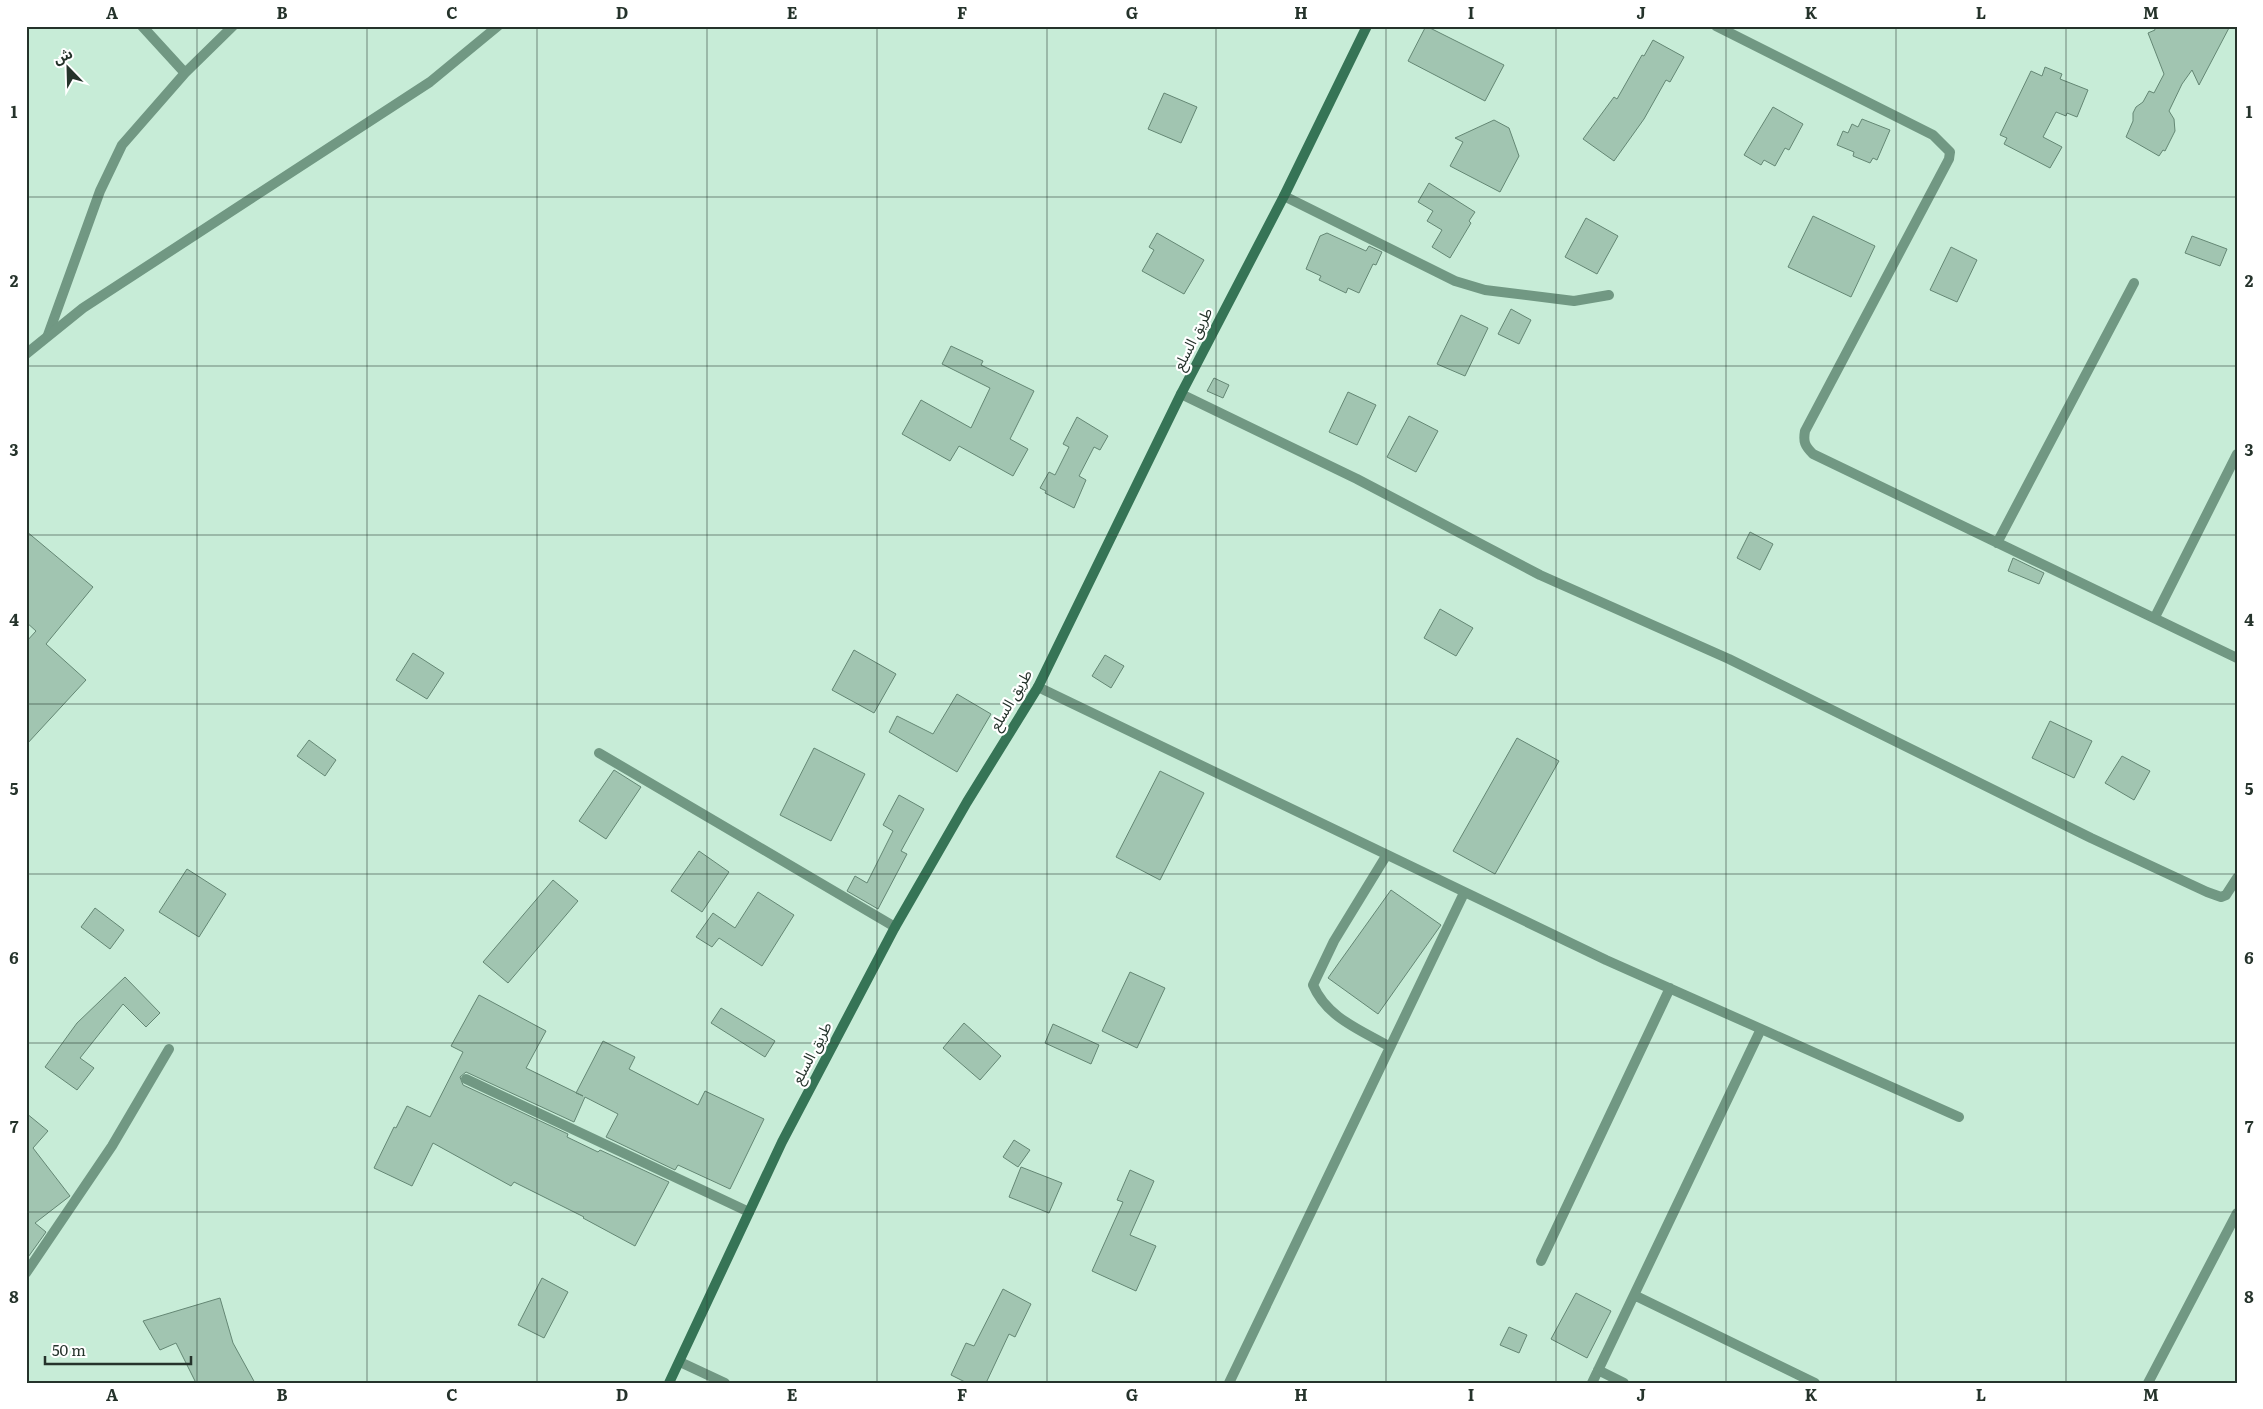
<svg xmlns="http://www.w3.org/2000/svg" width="2263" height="1409" viewBox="0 0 2263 1409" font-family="Literata,'Noto Sans Arabic',serif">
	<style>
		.building { fill: #a1c5b1; stroke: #648774 }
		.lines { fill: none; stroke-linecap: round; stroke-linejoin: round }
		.lane { stroke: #719883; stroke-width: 10 }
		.street { stroke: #719883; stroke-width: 10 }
		.secondary { stroke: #367456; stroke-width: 10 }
		.grid { fill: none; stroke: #25332b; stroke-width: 1; stroke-opacity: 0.55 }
		.labels { text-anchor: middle; stroke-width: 4.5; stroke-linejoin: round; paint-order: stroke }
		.street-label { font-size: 15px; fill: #25332b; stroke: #fff }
		.neatline { fill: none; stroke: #25332b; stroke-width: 2 }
		.grid-label { font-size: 16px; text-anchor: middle; font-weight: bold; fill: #25332b }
	</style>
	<rect width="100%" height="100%" fill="#c7ecd7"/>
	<!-- building -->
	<path class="building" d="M1426,26L1504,65L1485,101L1408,61Z
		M2154,26H2230L2199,85L2192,70L2182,84L2169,111L2174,119L2175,131L2165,151L2163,150L2159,156L2126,137L2133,121V113L2136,107L2143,102L2149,91L2154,93L2164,74L2148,33L2155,30Z
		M1653,40L1684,57L1670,82L1666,80L1644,119L1614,161L1583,139L1614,97L1617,99L1642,55L1644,56Z
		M2045,67L2062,74L2060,79L2088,90L2077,117L2067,113L2066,116L2056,112L2043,137L2062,147L2050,168L2004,144L2007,138L2000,135L2031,71L2042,76Z
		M1164,93L1197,107L1181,143L1148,129Z
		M1773,107L1803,124L1789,150L1785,148L1775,166L1764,160L1761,165L1744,155Z
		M1862,119L1890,130L1877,160L1873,158L1870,163L1853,156L1854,152L1837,145L1843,131L1848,133L1852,124L1858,127Z
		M1494,120L1509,128L1519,156L1500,192L1450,166L1463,142L1455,138Z
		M1429,183L1475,212L1469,221L1471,223L1450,258L1432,247L1442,230L1427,221L1433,211L1418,202Z
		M1813,216L1875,246L1851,297L1788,267Z
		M1586,218L1618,236L1597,274L1565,257Z
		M1157,233L1204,260L1184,294L1142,271L1154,250L1149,247Z
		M1327,233L1366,251L1369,246L1382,252L1376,265L1373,264L1359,293L1348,288L1346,293L1319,280L1321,276L1306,269L1320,236Z
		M2192,236L2227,249L2220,266L2185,253Z
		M1951,247L1977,260L1957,302L1930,290Z
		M1511,309L1531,320L1519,344L1498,334Z
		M1461,315L1488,328L1465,376L1437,364Z
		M951,346L983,361L981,365L1034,391L1010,439L1028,449L1013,476L959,446L950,461L902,434L921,400L971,428L990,388L942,364Z
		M1214,378L1229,385L1223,398L1207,391Z
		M1348,392L1376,405L1357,445L1329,432Z
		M1409,416L1438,431L1416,472L1387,457Z
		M1077,417L1108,436L1100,450L1094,447L1079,476L1086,480L1074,508L1045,493L1046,491L1040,488L1049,472L1055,475L1069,447L1063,444Z
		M26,531L93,587L46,644L86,680L26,745V642L36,631L26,622Z
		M1750,532L1773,544L1760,570L1737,558Z
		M2013,558L2044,573L2039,584L2008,571Z
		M1440,609L1473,628L1456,656L1424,638Z
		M854,650L896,674L874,713L832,690Z
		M413,653L444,673L427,699L396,680Z
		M1105,655L1124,666L1111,688L1092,676Z
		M957,694L991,714L957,772L889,732L897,716L933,734Z
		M2050,721L2092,741L2074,778L2032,758Z
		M1517,738L1559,761L1495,874L1453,851Z
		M309,740L336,760L325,776L297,756Z
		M814,748L865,774L831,841L780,815Z
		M2122,756L2150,771L2134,800L2105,783Z
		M614,770L641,787L606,839L579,821Z
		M1160,771L1204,793L1160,880L1116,857Z
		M899,795L924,809L901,851L907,854L878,909L847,891L855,876L867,883L893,831L883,825Z
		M699,851L729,872L702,912L671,891Z
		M187,869L226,894L199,937L159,912Z
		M553,880L578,901L508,983L483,962Z
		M1391,890L1441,925L1378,1014L1328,978Z
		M758,892L794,915L762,966L719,938L712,947L696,937L713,913L735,928Z
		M95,908L124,930L110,949L81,927Z
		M1130,972L1165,988L1137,1048L1102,1031Z
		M125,977L160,1013L146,1027L123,1004L80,1058L94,1068L77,1090L45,1067L77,1023Z
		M479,995L546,1031L526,1068L583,1096L576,1093L603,1041L635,1057L629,1069L698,1105L705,1091L764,1119L730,1189L678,1165L675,1170L606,1137L618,1114L585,1097L574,1122L466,1072L460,1077L463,1085L568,1134L567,1137L598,1152L600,1150L669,1182L635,1246L583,1218L584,1217L514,1182L511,1186L433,1143L412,1186L374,1168L394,1127L396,1128L407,1106L430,1117L463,1052L451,1046Z
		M721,1008L775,1041L765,1057L711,1023Z
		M964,1023L1001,1056L980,1080L943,1048Z
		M1053,1024L1099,1045L1091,1064L1045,1043Z
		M26,1113L48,1131L33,1148L70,1196L35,1223L46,1232L26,1260Z
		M1014,1140L1030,1150L1018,1167L1003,1157Z
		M1021,1167L1062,1183L1049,1213L1009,1197Z
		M1130,1170L1154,1181L1130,1235L1156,1246L1136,1291L1092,1271L1123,1202L1117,1200Z
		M542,1278L568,1292L544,1338L518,1325Z
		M1003,1289L1031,1304L1015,1337L1009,1334L986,1383H967L951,1375L966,1343L974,1346Z
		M1576,1293L1611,1311L1587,1358L1551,1339Z
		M220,1298L233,1343L255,1383H196L176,1343L160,1350L143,1321Z
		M1509,1327L1527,1335L1519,1353L1500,1345Z"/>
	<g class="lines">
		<!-- lane -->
		<path class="lane" d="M142,26L185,73
			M48,335L100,191L122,145L185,73L233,26"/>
		<!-- street -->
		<path class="street" d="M1716,26L1933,135L1950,152L1949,159L1805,431C1803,442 1805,446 1813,454L2237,658
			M1284,196L1455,281L1485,290L1574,301L1609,295
			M26,354L83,308L430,82L498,26
			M1181,394L1357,479L1540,575L1729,659L2091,838L2207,892L2221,897L2226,895L2237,878
			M1997,543L2134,283
			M2155,617L2237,454
			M1038,687L1606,960L1959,1117
			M599,753L895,927
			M1386,856L1334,941L1313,985C1327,1018 1361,1030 1390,1047
			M466,1079L749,1212
			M1541,1261L1670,988
			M26,1273L112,1146L169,1049
			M1634,1295L1815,1383
			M680,1362L725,1383
			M1598,1370L1624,1383
			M1229,1383L1464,893
			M1592,1383L1761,1029
			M2148,1383L2237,1213"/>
		<!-- secondary -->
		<path class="secondary" d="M669,1383L782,1142L895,927L967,802L1038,687L1181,394L1284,196L1367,26"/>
	</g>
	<!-- grid -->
	<path class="grid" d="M197,26V1383M367,26V1383M537,26V1383M707,26V1383M877,26V1383M1047,26V1383M1216,26V1383M1386,26V1383M1556,26V1383M1726,26V1383M1896,26V1383M2066,26V1383M26,197H2237M26,366H2237M26,535H2237M26,704H2237M26,874H2237M26,1043H2237M26,1212H2237"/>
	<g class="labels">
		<!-- street labels -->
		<g class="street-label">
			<text transform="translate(1193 339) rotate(-63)" y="5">طريق السلع</text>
			<text transform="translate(1011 700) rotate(-59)" y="5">طريق السلع</text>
			<text transform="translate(812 1053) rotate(-62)" y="5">طريق السلع</text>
		</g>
	</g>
	<!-- border -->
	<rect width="2263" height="1409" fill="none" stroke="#ffffff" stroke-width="55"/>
	<!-- north arrow -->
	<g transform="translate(68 68) rotate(337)" stroke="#ffffff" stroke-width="4" paint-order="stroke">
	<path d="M0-4L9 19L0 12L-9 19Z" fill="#25332b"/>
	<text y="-8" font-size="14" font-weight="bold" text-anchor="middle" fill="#25332b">ش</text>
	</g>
	<!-- scale -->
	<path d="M45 1356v8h146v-8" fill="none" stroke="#25332b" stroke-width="2.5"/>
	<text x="52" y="1356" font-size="15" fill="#25332b" stroke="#ffffff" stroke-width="4" paint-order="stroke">50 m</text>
	<rect x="28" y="28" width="2208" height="1354" class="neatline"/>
	<g class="grid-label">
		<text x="112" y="19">A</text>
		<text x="282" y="19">B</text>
		<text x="452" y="19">C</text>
		<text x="622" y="19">D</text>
		<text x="792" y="19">E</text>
		<text x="962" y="19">F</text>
		<text x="1132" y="19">G</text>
		<text x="1301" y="19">H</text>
		<text x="1471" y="19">I</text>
		<text x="1641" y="19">J</text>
		<text x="1811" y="19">K</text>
		<text x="1981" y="19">L</text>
		<text x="2151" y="19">M</text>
		<text x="14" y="118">1</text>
		<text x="2249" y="118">1</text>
		<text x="14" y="287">2</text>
		<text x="2249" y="287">2</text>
		<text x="14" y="456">3</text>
		<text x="2249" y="456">3</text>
		<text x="14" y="626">4</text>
		<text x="2249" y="626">4</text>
		<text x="14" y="795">5</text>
		<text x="2249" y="795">5</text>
		<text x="14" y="964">6</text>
		<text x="2249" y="964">6</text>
		<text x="14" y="1133">7</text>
		<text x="2249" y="1133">7</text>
		<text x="14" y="1303">8</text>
		<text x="2249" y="1303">8</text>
		<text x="112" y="1401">A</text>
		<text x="282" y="1401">B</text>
		<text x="452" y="1401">C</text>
		<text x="622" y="1401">D</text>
		<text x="792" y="1401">E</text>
		<text x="962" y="1401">F</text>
		<text x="1132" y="1401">G</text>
		<text x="1301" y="1401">H</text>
		<text x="1471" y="1401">I</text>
		<text x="1641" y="1401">J</text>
		<text x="1811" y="1401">K</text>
		<text x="1981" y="1401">L</text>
		<text x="2151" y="1401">M</text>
	</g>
</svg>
